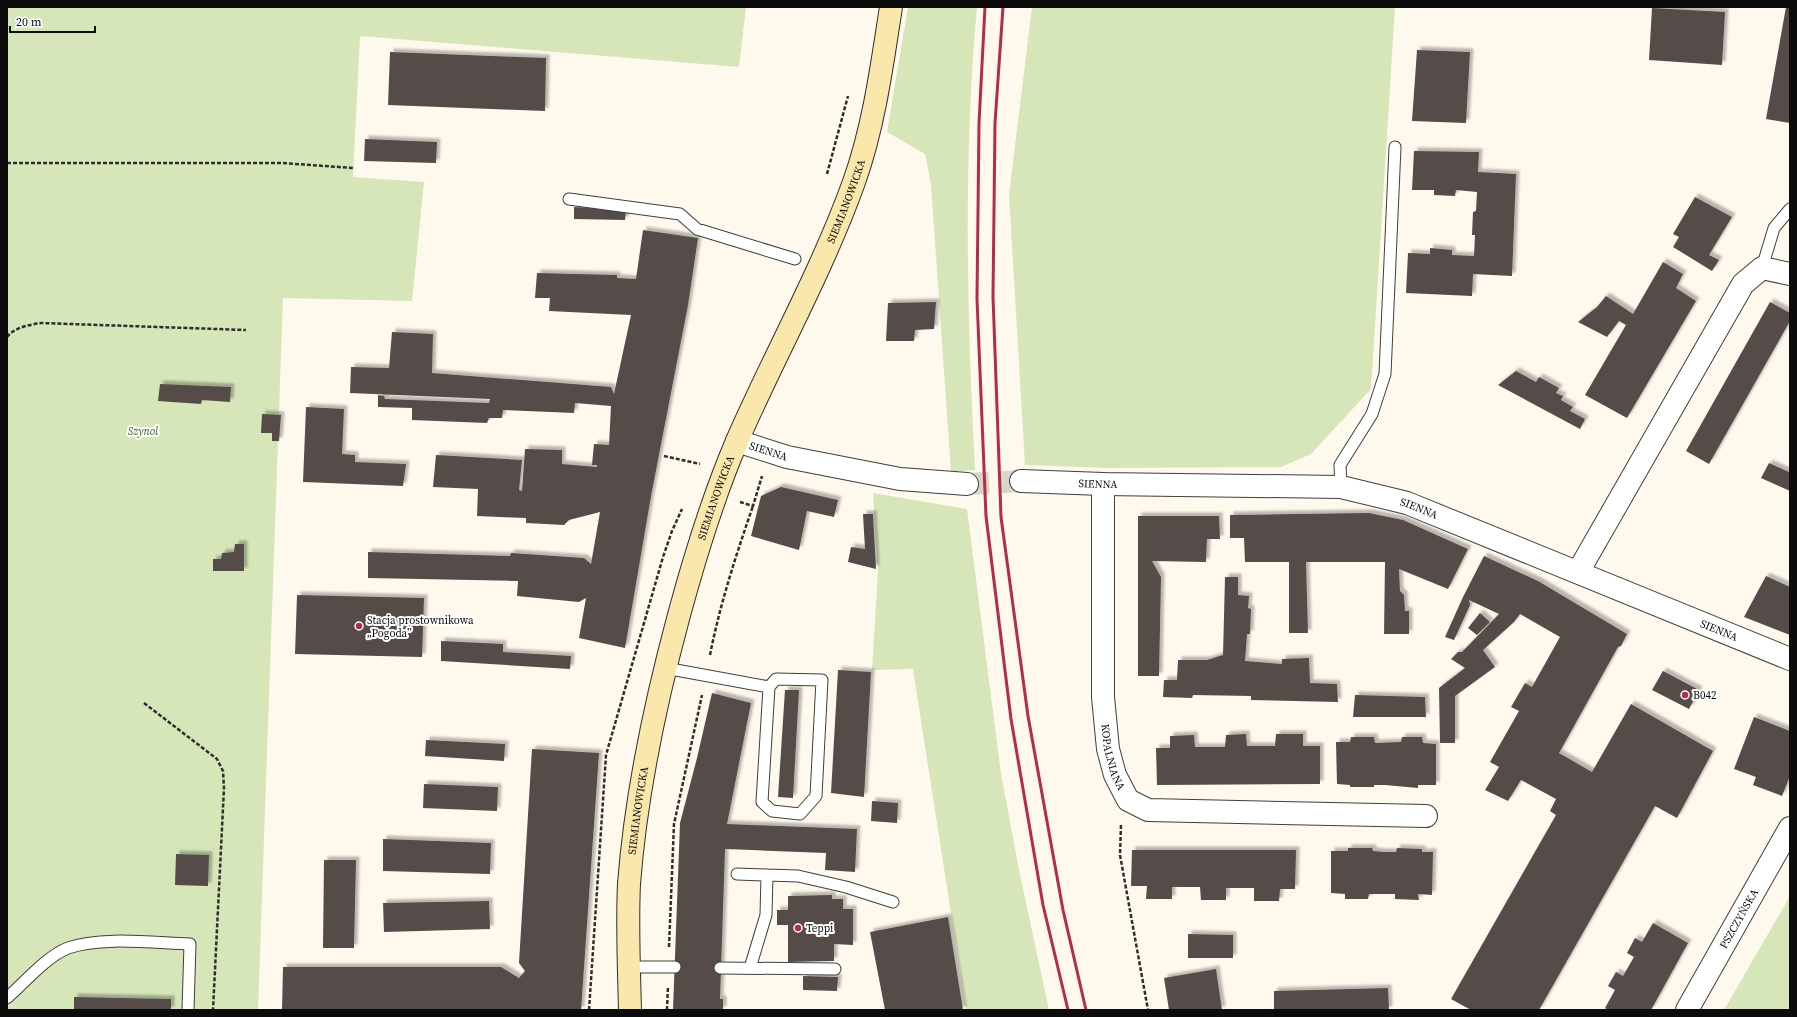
<svg xmlns="http://www.w3.org/2000/svg" width="1797" height="1017" viewBox="0 0 1797 1017" font-family="'Source Serif 4',serif">
	<style>
		.green { fill: #d6e6b9 }
		.building { fill: #544c49; filter: url(#shadow) }
		.lines { fill: none; stroke-linecap: round; stroke-linejoin: round }
		.street-tunnel { stroke: #dad5cb; stroke-width: 22; stroke-dasharray: 22 11; stroke-linecap: butt }
		.lane-casing { stroke: #3f3f3f; stroke-width: 13 }
		.street-casing { stroke: #3f3f3f; stroke-width: 24 }
		.secondary-casing { stroke: #2e2e2e; stroke-width: 24 }
		.path { stroke: #2e2e2e; stroke-width: 2.5; stroke-dasharray: 4 2; stroke-linecap: butt }
		.lane { stroke: #fff; stroke-width: 11 }
		.street { stroke: #fff; stroke-width: 22 }
		.secondary { stroke: #fae7ac; stroke-width: 22 }
		.rail { stroke: #b32d46; stroke-width: 3 }
		.poi-dot { fill: #b32d46; stroke: #fff; stroke-width: 1.5 }
		.labels { text-anchor: middle; stroke-width: 4; stroke-linejoin: round; paint-order: stroke }
		.street-label { font-size: 11px; fill: #0c0c0c; stroke: #fff }
		.park-label { font-size: 11px; font-style: italic; fill: #376021; stroke: #fff }
		.poi-label { font-size: 11px; fill: #0c0c0c; stroke: #fff; text-anchor: start }
	</style>
	<defs>
		<filter id="shadow"><feDropShadow dx="3.5" dy="-3.5" stdDeviation="1" flood-color="#0004"/></filter>
	</defs>
	<rect width="100%" height="100%" fill="#fef8ed"/>
	<!-- green -->
	<path class="green" d="M7,7H746L739,67L360,36L353,177L424,182L412,301L283,298L258,1010H7Z
		M908,7H977C963,162 967,316 975,470L951,472L931,184L925,154L887,132Z
		M1032,7H1395L1371,389L1311,454L1281,467L1107,468L1025,465L1009,195Z
		M873,493L967,509L1001,774L1019,870L1049,1010H966L913,669L872,670L878,571Z
		M1790,896V1010H1724Z"/>
	<!-- building -->
	<path class="building" d="M1786,7H1790V123L1766,119Z
		M1652,8L1725,12L1722,65L1649,60Z
		M1417,50L1470,52L1466,123L1412,121Z
		M390,52L546,58L545,111L388,105Z
		M365,139L437,142L436,163L364,161Z
		M1414,151L1479,152L1478,172L1516,174L1512,276L1473,274L1472,296L1406,293L1408,253L1430,254V248L1452,250V255L1474,256L1475,235H1472L1473,212L1476,211L1477,192L1456,190L1455,196L1434,195V190H1412Z
		M1695,197L1732,217L1709,255L1719,260L1712,271L1673,247L1679,237L1673,234Z
		M574,207L626,210L625,220L574,219Z
		M643,230L698,238L688,305L651,496L625,648L579,638L586,598L579,602L517,596L518,581L368,578V552L510,556L511,553L584,558L591,564L600,512L569,520L564,525L526,523V518L477,516L478,489L433,487L436,455L522,460L519,490L522,491L525,449L562,450V464L597,467V465H592L594,444L609,445L611,406L575,403L574,413L503,410L502,418H489L487,423L412,420V408L378,407V395L384,396L385,399L489,403L490,399L350,393L351,367L389,368L392,332L433,334L432,373L611,387L614,394L631,315L549,311L550,298H535L537,273L617,275V278L636,279Z
		M1663,262L1683,274L1676,288L1696,301L1627,418L1585,395L1626,325L1619,321L1607,337L1578,322L1597,307L1606,296L1633,314Z
		M936,302L934,329L915,330L914,341H886L888,303Z
		M1770,302L1790,313V321L1709,464L1686,451Z
		M1516,371L1536,382L1539,377L1559,388L1556,393L1563,396L1561,400L1573,407L1570,411L1585,419L1580,429L1498,385Z
		M160,384L231,387L230,402L202,400L201,404L158,401Z
		M306,407L344,409L342,454L355,455V462L406,464L403,486L303,482Z
		M262,414L281,415L279,441H272V433H261Z
		M1769,463L1789,472L1790,469V491L1761,478Z
		M781,487L838,500L834,517L807,511L799,550L751,536L761,496Z
		M1369,513L1403,520L1468,549L1448,589L1399,569L1400,591L1404,595L1405,611H1409V634H1384L1385,562H1306L1308,633H1289V562H1245L1244,538H1230V515Z
		M863,514H873L876,569L848,562L851,547L865,549Z
		M1138,516H1219L1220,539H1207L1206,562L1152,561L1161,577L1159,676H1138Z
		M235,544H244V571H213V559H221L222,553L234,552Z
		M1484,556L1538,581L1627,634L1621,646L1618,647L1559,753L1592,772L1631,704L1713,751L1677,818L1655,806L1539,1010H1471L1451,999L1556,815L1550,811L1556,799L1521,780L1508,801L1485,790L1499,767L1490,762L1519,711L1511,707L1525,683L1532,687L1560,637L1520,614L1514,622L1483,650L1495,667L1455,696V743H1440L1439,688L1465,668L1451,659L1458,652H1462L1499,614L1469,600L1470,605L1454,640L1445,637L1463,597Z
		M1766,576L1790,587V635L1744,617Z
		M1225,577H1238V595L1249,596L1248,608L1251,609L1250,634H1247L1245,661L1282,664V659L1309,658L1310,683L1337,684L1338,702L1251,700V696L1193,695L1192,698L1163,697L1164,680H1177L1178,660H1207L1223,655Z
		M297,595L424,598L422,657L295,654Z
		M1480,613L1490,622L1477,635L1468,628Z
		M441,641L503,644V652L571,656L570,669L441,661Z
		M838,670L871,672L864,797L831,793Z
		M1663,671L1699,690L1689,709L1652,690Z
		M785,690H799L793,798L778,797Z
		M712,693L751,703L727,824L857,829L855,872L825,870L826,853L725,849L720,999H723V1010H673L680,823L697,758Z
		M1355,695L1425,697L1426,717H1353Z
		M1754,717L1790,731V776L1782,796L1753,785L1756,777L1734,769Z
		M1246,734L1247,746H1275L1276,734H1303V746H1320V784L1157,785L1156,748H1170V736L1194,735L1195,747H1225L1226,735Z
		M1351,737H1374L1375,743L1401,742L1402,737H1422L1423,743L1436,744V785H1418V788L1385,785H1374V787H1350V785L1337,784L1336,742H1350Z
		M426,740L505,744L504,761L425,756Z
		M532,749L599,753L581,1010H282L283,967H501L519,978L525,971L519,963Z
		M424,784L498,787L497,811L423,808Z
		M872,801L898,803L897,823L871,821Z
		M383,839L491,843L490,874L383,871Z
		M1348,848H1372L1373,851L1384,852H1396L1397,848L1422,849V852H1433L1432,895L1418,894L1419,900L1395,899V894H1369L1368,899H1345V894L1331,893V851H1348Z
		M1132,850H1296L1295,889H1280L1279,901H1254V888H1226V900H1201L1200,887H1172V899H1146L1147,886H1131Z
		M176,854L209,855L208,886L175,885Z
		M324,860H356L354,948H323Z
		M832,895V899H843V909H853V945L834,944V961L788,962V925H777V910H788V896Z
		M489,901L490,929L384,932L383,903Z
		M948,917L963,1010H885L870,932Z
		M1653,923L1688,943L1651,1010H1608L1605,1008L1615,990L1608,986L1616,972L1623,976L1634,957L1627,953L1635,938L1642,942Z
		M1188,934L1233,935V958H1188Z
		M1216,969L1222,1010H1169L1164,978Z
		M803,976L838,977L837,991L803,990Z
		M1388,988L1389,1010H1274V991Z
		M74,997L171,999V1010H74Z"/>
	<g class="lines">
		<!-- street-tunnel -->
		<path class="street-tunnel" d="M967,484L1021,481"/>
		<defs>
			<path id="lane" d="M569,199L680,214L697,229L795,259
				M1762,268L1774,228L1790,209
				M1341,487L1340,465L1372,414L1385,374L1395,147
				M665,668L769,687L776,679L822,680L816,796L800,814L772,811L762,802L769,687
				M737,874L767,875L766,915L750,968
				M767,875L798,876L846,887L893,902
				M629,967H675
				M720,968L835,969
				M7,998C24,983 47,956 68,948C101,936 155,943 190,944L188,1010"/>
			<g id="street">
				<path id="s1" d="M737,441L787,457L900,479L967,484"/>
				<path id="s2" d="M1021,481L1103,484L1341,487L1407,503L1790,659"/>
				<path id="s3" d="M1103,484V697L1108,749L1115,775L1128,800L1148,810L1426,816"/>
				<path d="M1578,572L1743,284L1762,268L1790,274"/>
				<path id="s4" d="M1687,1010L1790,828"/>
			</g>
			<g id="secondary">
				<path id="s5" d="M630,1010C629,968 627,926 629,884C636,792 655,704 679,615C695,556 713,497 737,441C775,354 822,271 854,182C874,126 882,65 891,7"/>
			</g>
		</defs>
		<!-- lane casing -->
		<use href="#lane" class="lane-casing"/>
		<!-- street casing -->
		<use href="#street" class="street-casing"/>
		<!-- secondary casing -->
		<use href="#secondary" class="secondary-casing"/>
		<!-- path -->
		<path class="path" d="M7,163H282L353,168
			M827,174L848,96
			M7,337C15,327 29,325 41,323L246,330
			M664,456L700,464
			M740,502L753,506L762,476
			M710,655C720,604 736,555 753,506
			M144,703L217,759L223,771L224,788L213,1010
			M1121,825L1120,855L1148,1010
			M669,947L674,824L702,695
			M589,1010L606,755L663,557L672,531L682,509
			M667,1010L668,986"/>
		<!-- lane -->
		<use href="#lane" class="lane"/>
		<!-- street -->
		<use href="#street" class="street"/>
		<!-- secondary -->
		<use href="#secondary" class="secondary"/>
		<!-- rail -->
		<path class="rail" d="M985,7L979,123L977,299L986,516L1011,719L1043,905L1068,1010
			M1003,7L995,123L993,297L1001,517L1028,716L1063,910L1086,1010"/>
	</g>
	<!-- markers -->
	<g class="poi-dot">
		<circle cx="359" cy="626" r="4"/>
		<circle cx="1685" cy="695" r="4"/>
		<circle cx="798" cy="928" r="4"/>
	</g>
	<g class="labels">
		<!-- street labels -->
		<g class="street-label">
			<text dy="4" stroke="none"><textPath href="#s5" startOffset="847">SIEMIANOWICKA</textPath></text>
			<text dy="4" stroke="none"><textPath href="#s1" startOffset="33">SIENNA</textPath></text>
			<text dy="4" stroke="none"><textPath href="#s2" startOffset="77">SIENNA</textPath></text>
			<text dy="4" stroke="none"><textPath href="#s5" startOffset="523">SIEMIANOWICKA</textPath></text>
			<text dy="4" stroke="none"><textPath href="#s2" startOffset="401">SIENNA</textPath></text>
			<text dy="4" stroke="none"><textPath href="#s2" startOffset="725">SIENNA</textPath></text>
			<text dy="4" stroke="none"><textPath href="#s3" startOffset="274">KOPALNIANA</textPath></text>
			<text dy="4" stroke="none"><textPath href="#s5" startOffset="200">SIEMIANOWICKA</textPath></text>
			<text dy="4" stroke="none"><textPath href="#s4" startOffset="105">PSZCZYŃSKA</textPath></text>
		</g>
		<!-- park labels -->
		<g class="park-label">
			<text x="143" y="435">Szynol</text>
		</g>
		<!-- poi labels -->
		<g class="poi-label">
			<text x="367" y="624">Stacja prostownikowa<tspan x="367" dy="13">„Pogoda”</tspan></text>
			<text x="1693" y="699">B042</text>
			<text x="806" y="932">Teppi</text>
		</g>
	</g>
	<!-- border -->
	<rect width="1797" height="1017" fill="none" stroke="#0c0c0c" stroke-width="16"/>
	<!-- scale -->
	<path d="M10 26v6h85v-6" fill="none" stroke="#0c0c0c" stroke-width="2"/>
	<text x="16" y="26" font-size="12" fill="#0c0c0c" stroke="#ffffff" stroke-width="3" paint-order="stroke">20 m</text>
</svg>
